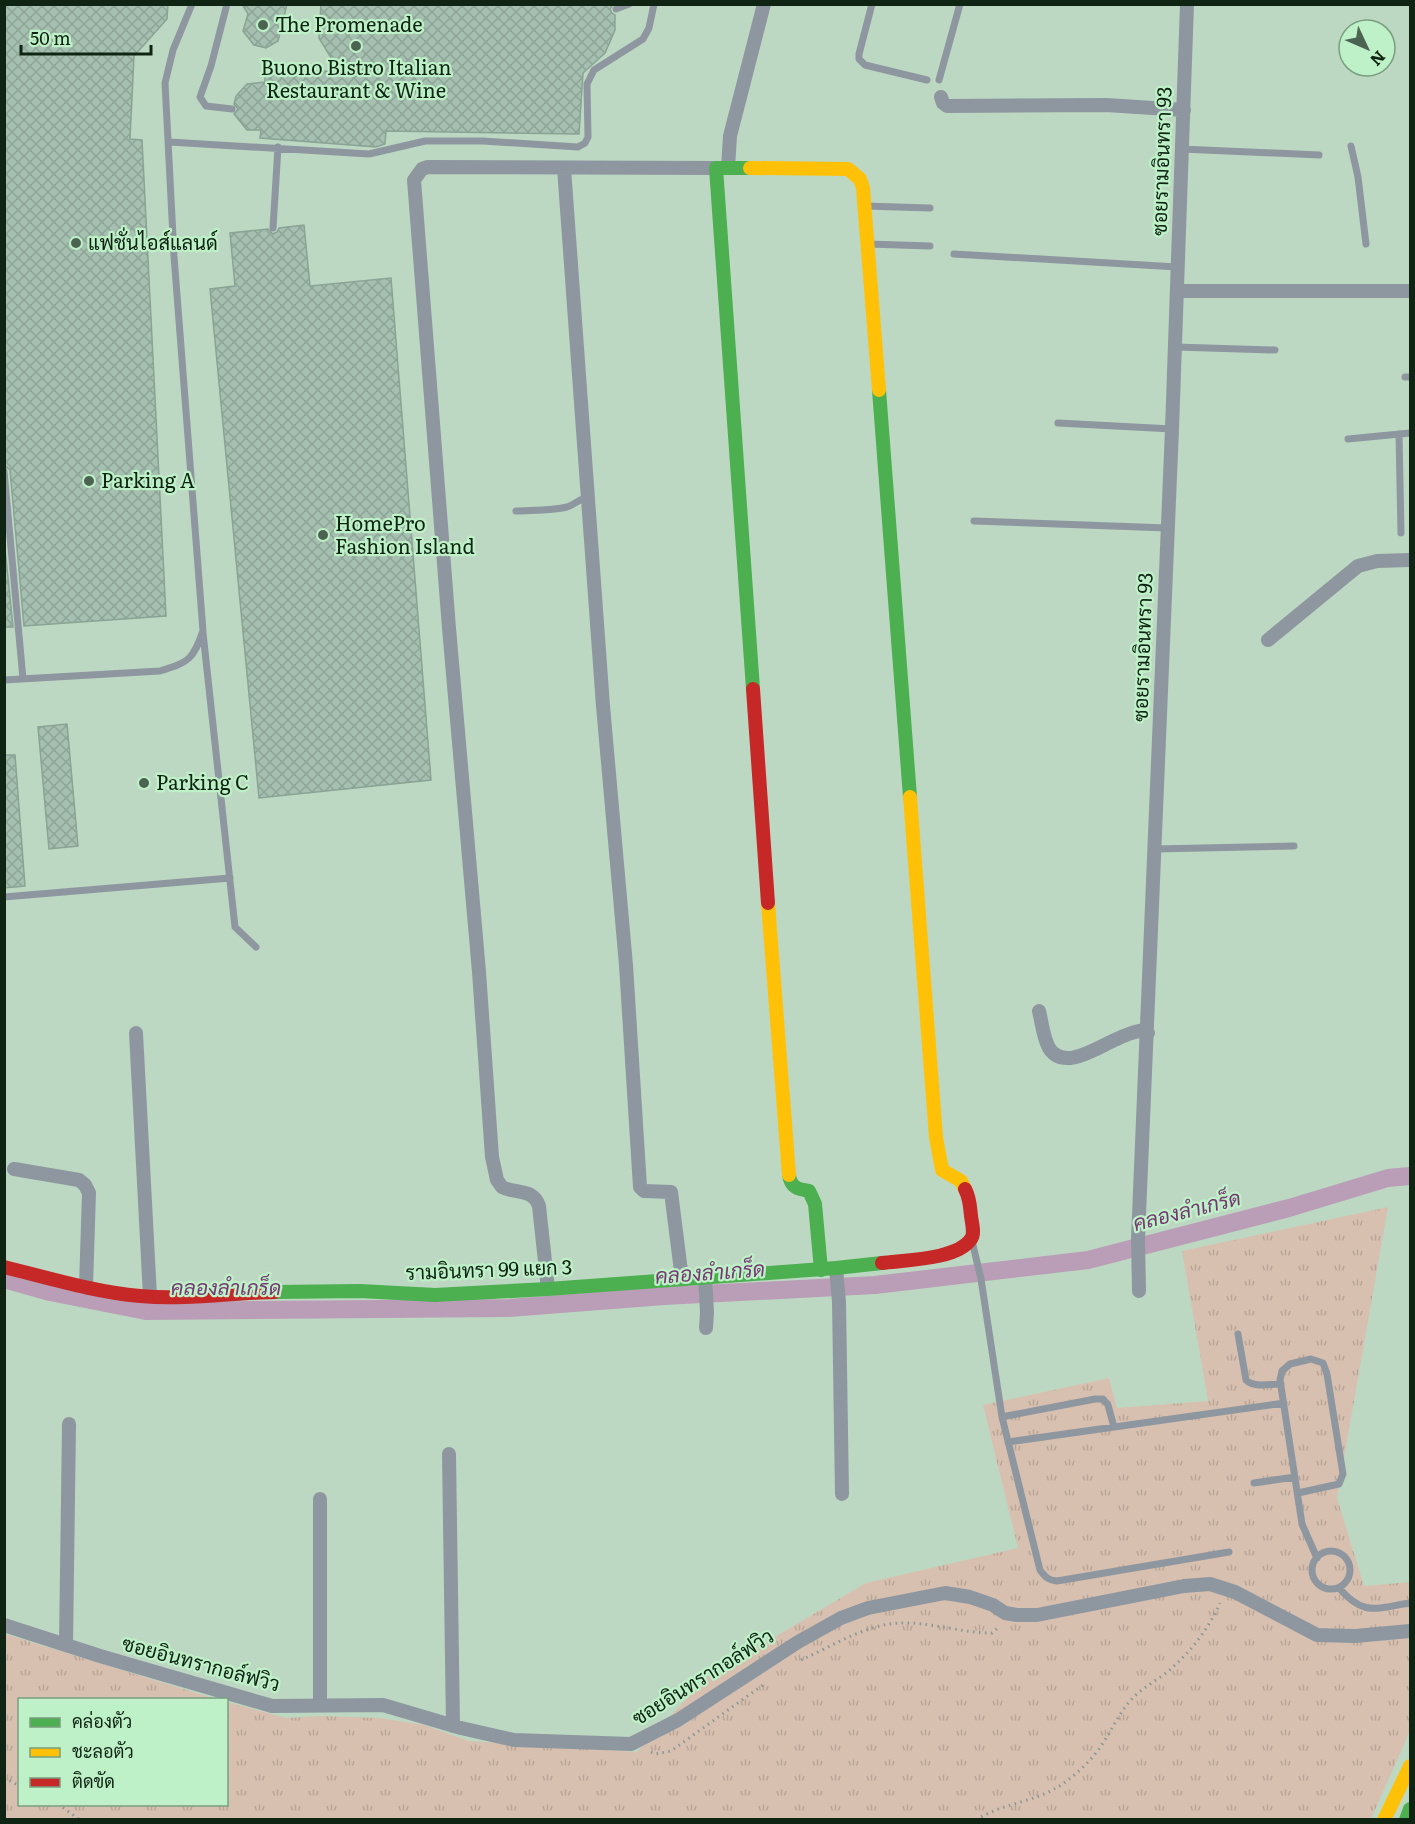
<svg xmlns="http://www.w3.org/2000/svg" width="1415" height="1824" viewBox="0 0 1415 1824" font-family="Literata,Sarabun,serif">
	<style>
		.grass { fill: url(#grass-tufts) }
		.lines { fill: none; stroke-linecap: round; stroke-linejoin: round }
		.canal { stroke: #ba9eb7; stroke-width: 18 }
		.building { fill: url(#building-cross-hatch); stroke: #89a394; stroke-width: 1.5 }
		.path { stroke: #8a9794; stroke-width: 3; stroke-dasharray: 1.5 4.5; stroke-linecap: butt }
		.lane { stroke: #8e97a0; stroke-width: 7 }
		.street { stroke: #8e97a0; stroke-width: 14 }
		.fast { stroke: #4caf50; stroke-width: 14 }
		.slow { stroke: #ffc107; stroke-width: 14 }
		.jam { stroke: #c62828; stroke-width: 14 }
		.poi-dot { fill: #4d6351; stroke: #bef1c7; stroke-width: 2 }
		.labels { text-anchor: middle; stroke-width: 4.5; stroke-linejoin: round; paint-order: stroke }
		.poi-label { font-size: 20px; fill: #102414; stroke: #bef1c7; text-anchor: start }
		.street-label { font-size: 20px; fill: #102414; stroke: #bef1c7 }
		.water-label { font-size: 21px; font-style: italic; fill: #773973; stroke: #bef1c7 }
	</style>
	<defs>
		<pattern id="grass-tufts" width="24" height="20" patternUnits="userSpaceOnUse" patternTransform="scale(1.5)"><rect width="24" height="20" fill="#d8c0b0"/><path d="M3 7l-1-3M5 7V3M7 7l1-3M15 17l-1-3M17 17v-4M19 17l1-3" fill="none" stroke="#b8a596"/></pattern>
		<pattern id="building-cross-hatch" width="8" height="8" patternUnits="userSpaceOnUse" patternTransform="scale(1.5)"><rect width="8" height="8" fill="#a5bfb0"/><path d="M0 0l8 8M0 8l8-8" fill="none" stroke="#8da496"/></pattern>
	</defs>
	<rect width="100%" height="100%" fill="#bdd8c2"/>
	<!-- grass -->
	<path class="grass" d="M1388,1207L1337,1498L1364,1586L1410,1582V1731L1371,1819L5,1820V1634L216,1699L20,1700V1804H226L227,1702L286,1718L319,1716L380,1718L424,1725L469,1741L637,1752L707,1677L866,1583L1018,1548L983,1405L1109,1378L1117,1408L1208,1401L1182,1251Z"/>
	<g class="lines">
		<!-- canal -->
		<path class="canal" d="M4,1279L50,1292L146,1311L509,1308L664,1296L875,1285L1088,1260L1289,1208L1388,1178L1410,1176"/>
	</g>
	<!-- building -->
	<path class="building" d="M4,4H168L167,19L134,56L130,139L142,140L166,616L24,626L10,470L4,465Z
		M242,4H287L278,41L266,48L254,45L243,31L248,14Z
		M321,4H613L610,9L612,13L615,15V30L605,53L583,73L579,134L386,131L385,144L376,147L260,138L261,130H247L234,114L238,109L234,104L236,96L247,84L265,82V72L345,71L346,69L336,66L319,38Z
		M304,225L310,286L391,278L431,780L259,798L210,289L235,286L230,233L268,229L273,234L277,232L279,228Z
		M4,538L13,627H4Z
		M67,724L78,846L49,849L38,727Z
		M4,755H15L25,886L4,888Z"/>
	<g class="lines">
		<!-- path -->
		<path class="path" d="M801,1660C833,1646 869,1622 905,1623C934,1623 963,1633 992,1633L1000,1626
			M651,1752L656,1754L671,1751L763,1685
			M4,1778L20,1786
			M58,1804L80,1820
			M976,1820C1002,1803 1036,1802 1061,1785C1077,1774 1093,1759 1103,1743C1113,1728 1119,1713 1131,1700C1142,1687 1161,1679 1174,1666C1193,1649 1210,1626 1220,1603"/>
		<!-- lane -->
		<path class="lane" d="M227,4L211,66L200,97L206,106L232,109
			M872,4L859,54V59L865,65L927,80
			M616,9L629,4
			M939,80L960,4
			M169,142L369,154L425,141H483L578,147L585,143L588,137L587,84L594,70L643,39L649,28L654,4
			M1351,146L1358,177L1366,244
			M1181,149L1319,155
			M865,206L930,208
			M273,228L278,147
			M868,244L930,246
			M954,254L1177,267
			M1175,347L1275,350
			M1405,377H1410
			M1058,423L1172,429
			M1399,434L1401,533
			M1348,439L1410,433
			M4,471L23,679
			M516,511C532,510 551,511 567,507C576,504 580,498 589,497
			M974,521L1167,528
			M203,633L235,927L256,947
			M4,680L160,671C189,662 193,660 203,631L174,256L165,83L173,50L192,4
			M1155,849L1294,846
			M4,897L230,878
			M972,1241L981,1279L1002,1417L1040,1570C1045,1577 1048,1580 1057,1581L1229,1552
			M1238,1334L1246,1380C1254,1388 1269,1384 1281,1384
			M1002,1417L1095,1399H1103L1108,1405L1114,1427
			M1008,1442L1284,1403
			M1254,1483L1295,1477
			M1298,1493L1339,1484L1343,1474L1327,1374L1323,1363L1311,1359L1290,1364L1282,1371L1280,1380L1302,1524L1317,1558
			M1312 1570a19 19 0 1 1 38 0a19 19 0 1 1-38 0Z
			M1339,1588C1364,1617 1376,1608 1410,1603"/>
		<!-- street -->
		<path class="street" d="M941,97L943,103L947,106L1106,105L1184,110
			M564,168L603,706L626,965L640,1187L644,1191L671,1192L682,1279
			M728,168L730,136L764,4
			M1177,291H1410
			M1268,640L1358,566L1377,561L1410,560
			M1039,1011C1042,1023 1043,1037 1049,1048C1064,1072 1099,1046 1117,1039C1125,1035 1134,1032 1143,1030L1148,1033
			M136,1033L150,1296
			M14,1169L79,1180L85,1185L89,1193L86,1286
			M836,1268L839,1302L842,1494
			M705,1277L707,1312L706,1328
			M548,1289L539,1206C533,1188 516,1194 502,1187L497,1180L492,1157L479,972L449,628L414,180L422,169L428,167L716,168
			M1139,1291L1138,1239L1172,429L1187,4
			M449,1454L453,1726
			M4,1625L100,1656L272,1706L383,1705L461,1728L514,1740L631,1744L678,1720L798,1642L841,1618L868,1608L945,1593L970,1597L993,1605L1005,1613L1017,1615H1037L1184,1586L1210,1584L1235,1592L1317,1635L1355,1636L1410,1631
			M66,1645L69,1424
			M320,1705V1499"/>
		<!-- fast -->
		<path class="fast" d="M750,168H716L753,689
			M879,390L910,797
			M789,1175C791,1188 798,1189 809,1191L815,1204L821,1270
			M275,1292L360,1291L435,1295L548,1289L836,1268L882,1263
			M1406,1820L1410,1809"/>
		<!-- slow -->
		<path class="slow" d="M750,168L848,169L860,179L863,188L879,390
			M910,797L936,1137L942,1170L961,1181L965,1189
			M768,903L789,1175
			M1384,1820L1410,1766"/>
		<!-- jam -->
		<path class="jam" d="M753,689L768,903
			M882,1263C904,1260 957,1260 971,1239C975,1233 972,1224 971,1216C970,1207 970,1198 965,1189
			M4,1267C49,1278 94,1292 140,1296C185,1300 230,1293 275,1292"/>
	</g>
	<!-- markers -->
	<g class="poi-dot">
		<circle cx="263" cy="25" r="6"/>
		<circle cx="356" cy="46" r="6"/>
		<circle cx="76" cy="243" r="6"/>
		<circle cx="89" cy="481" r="6"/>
		<circle cx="323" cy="535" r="6"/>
		<circle cx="144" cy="783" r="6"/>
	</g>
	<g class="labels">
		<!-- poi labels -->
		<g class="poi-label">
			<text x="275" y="32">The Promenade</text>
			<text x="356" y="75" text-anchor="middle">Buono Bistro Italian<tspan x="356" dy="23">Restaurant &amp; Wine</tspan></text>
			<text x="88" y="250">แฟชั่นไอส์แลนด์</text>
			<text x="101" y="488">Parking A</text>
			<text x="335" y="531">HomePro<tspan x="335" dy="23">Fashion Island</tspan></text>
			<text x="156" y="790">Parking C</text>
		</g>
		<!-- street labels -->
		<g class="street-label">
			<text transform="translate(1162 161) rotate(-88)" y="7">ซอยรามอินทรา 93</text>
			<text transform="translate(1143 647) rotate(-88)" y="7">ซอยรามอินทรา 93</text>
			<text transform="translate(489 1270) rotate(-2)" y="7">รามอินทรา 99 แยก 3</text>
			<text transform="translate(201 1664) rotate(15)" y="7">ซอยอินทรากอล์ฟวิว</text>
			<text transform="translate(703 1677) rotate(-32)" y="7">ซอยอินทรากอล์ฟวิว</text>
		</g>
		<!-- water labels -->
		<g class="water-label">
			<text transform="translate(1187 1211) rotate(-14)" y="7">คลองลำเกร็ด</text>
			<text transform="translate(710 1273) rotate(-4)" y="7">คลองลำเกร็ด</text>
			<text x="226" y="1295">คลองลำเกร็ด</text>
		</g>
	</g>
	<!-- border -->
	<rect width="1415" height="1824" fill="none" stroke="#102414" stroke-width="12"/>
	<!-- legend -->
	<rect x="18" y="1698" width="210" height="108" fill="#bef1c7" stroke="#789f7f" stroke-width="1.5"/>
	<rect x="30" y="1718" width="30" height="9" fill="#4caf50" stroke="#789f7f" stroke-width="1.5"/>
	<text x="72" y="1728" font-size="18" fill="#102414">คล่องตัว</text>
	<rect x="30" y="1748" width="30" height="9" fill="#ffc107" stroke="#789f7f" stroke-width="1.5"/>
	<text x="72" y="1758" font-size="18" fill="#102414">ชะลอตัว</text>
	<rect x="30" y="1778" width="30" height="9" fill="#c62828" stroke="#789f7f" stroke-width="1.5"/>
	<text x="72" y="1788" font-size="18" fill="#102414">ติดขัด</text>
	<!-- north arrow -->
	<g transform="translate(1367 48) rotate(134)"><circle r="28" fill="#bef1c7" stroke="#789f7f" stroke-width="1.5"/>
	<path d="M0-4.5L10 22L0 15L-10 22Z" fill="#4d6351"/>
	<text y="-9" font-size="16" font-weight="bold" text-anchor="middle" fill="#102414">N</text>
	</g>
	<!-- scale -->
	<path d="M21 45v9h130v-9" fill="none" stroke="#102414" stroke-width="3"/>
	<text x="30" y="45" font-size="18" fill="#102414" stroke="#bef1c7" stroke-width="4.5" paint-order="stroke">50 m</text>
</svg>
